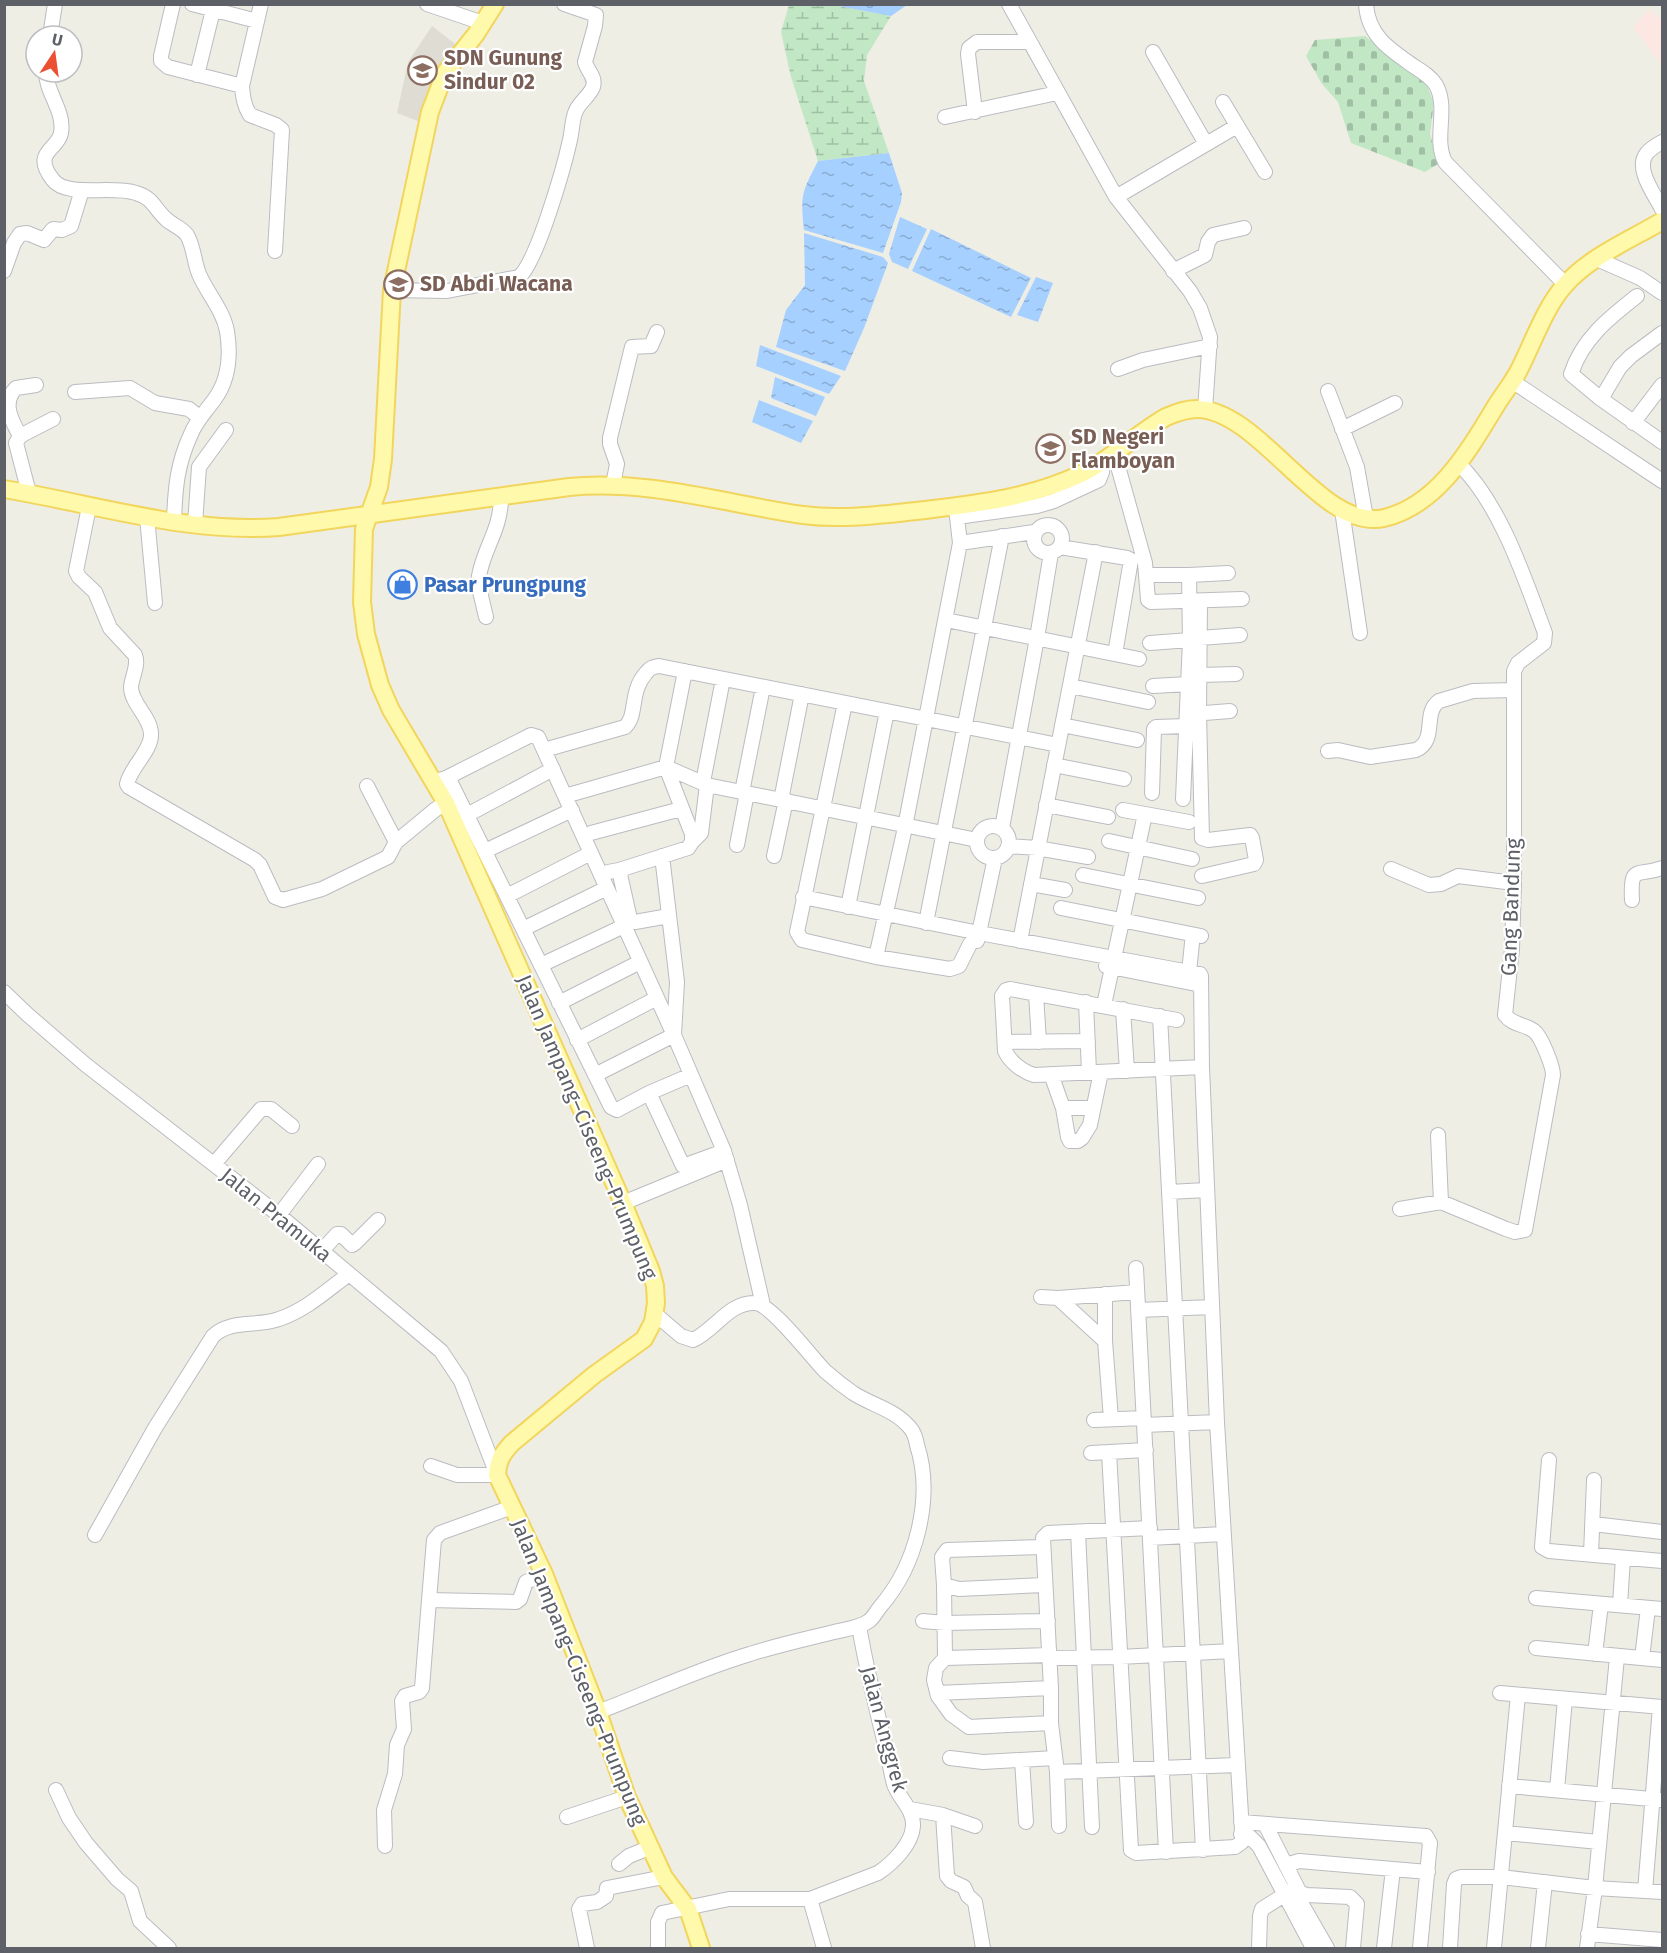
<svg xmlns="http://www.w3.org/2000/svg" width="1667" height="1953" viewBox="0 0 1667 1953" font-family="'Fira Sans',sans-serif">
	<style>
		.education { fill: #dfddd3 }
		.medical { fill: #fce7e2 }
		.wetland { fill: url(#wetland-marsh) }
		.cemetery { fill: url(#cemetery-stones) }
		.water { fill: url(#water-ripples) }
		.lines { fill: none; stroke-linecap: round; stroke-linejoin: round }
		.minor-casing { stroke: #babcc1; stroke-width: 16 }
		.major-casing { stroke: #f2d55c; stroke-width: 20 }
		.minor { stroke: #fff; stroke-width: 14 }
		.major { stroke: #fff9ab; stroke-width: 16 }
		.labels { text-anchor: middle; stroke-width: 4.5; stroke-linejoin: round; paint-order: stroke }
		.education-label { font-size: 21px; font-weight: bold; fill: #785e54; stroke: #fff; text-anchor: start }
		.shop-label { font-size: 21px; font-weight: bold; fill: #366cbe; stroke: #fff; text-anchor: start }
		.street-label { font-size: 21px; fill: #5d6066; stroke: #fff }
	</style>
	<defs>
		<pattern id="wetland-marsh" width="20" height="14" patternUnits="userSpaceOnUse" patternTransform="scale(1.5)"><rect width="20" height="14" fill="#c2e7c5"/><path d="M1 5h8M5 5V1M11 12h8M15 12V8" fill="none" stroke="#a1bfa4"/></pattern>
		<pattern id="cemetery-stones" width="16" height="16" patternUnits="userSpaceOnUse" patternTransform="scale(1.5)"><rect width="16" height="16" fill="#c2e7c5"/><path d="M2 7V4a2 2 0 0 1 4 0v3zM10 15v-3a2 2 0 0 1 4 0v3z" fill="#a1bfa4"/></pattern>
		<pattern id="water-ripples" width="26" height="14" patternUnits="userSpaceOnUse" patternTransform="scale(1.5)"><rect width="26" height="14" fill="#a6d0ff"/><path d="M2 4q2-2 4 0t4 0M15 11q2-2 4 0t4 0" fill="none" stroke="#8aacd2"/></pattern>
	</defs>
	<rect width="100%" height="100%" fill="#efeee5"/>
	<!-- education -->
	<path class="education" d="M432,26L458,46L434,77L423,123L397,113L408,62Z"/>
	<!-- medical -->
	<path class="medical" d="M1649,9L1661,19L1662,18V66L1633,27Z"/>
	<!-- wetland -->
	<path class="wetland" d="M789,5H833L891,16L867,55L864,81L889,153L818,161L791,77L781,32Z"/>
	<!-- cemetery -->
	<path class="cemetery" d="M1365,36L1425,81L1434,103L1430,134L1438,164L1425,172L1351,143L1338,102L1322,84L1306,56L1315,40Z"/>
	<!-- water -->
	<path class="water" d="M833,5H907L891,16Z
		M889,153L902,193L901,202L883,253L804,230C800,195 802,192 818,161Z
		M900,217L927,229L908,269L892,262L889,254Z
		M931,229L1031,278L1011,317L912,271Z
		M804,233L883,257L888,263L864,328L845,371L776,347L786,310L805,285Z
		M1036,277L1053,283L1038,322L1017,315Z
		M760,345L841,376L829,394L756,366Z
		M775,377L825,397L816,416L771,398Z
		M759,400L813,421L801,443L752,422Z"/>
	<g class="lines">
		<defs>
			<path id="minor" d="M173,4L161,56V61L168,67L242,86
				M192,4L257,21
				M261,4L242,86C243,97 244,106 250,115L276,125L282,130L275,251
				M427,4L483,23
				M1009,4L1116,197L1190,291L1200,308L1210,337L1205,410
				M1366,4C1368,37 1391,50 1415,67C1423,72 1431,77 1436,85C1449,109 1433,138 1445,162L1565,284
				M50,36L55,4
				M1153,52L1206,144
				M46,72C46,93 65,111 61,133C58,150 31,152 53,180C67,198 112,185 136,193C153,198 154,208 166,219C172,225 181,227 187,235C194,247 194,262 199,274C207,293 223,310 227,331C231,356 229,380 214,400C206,411 196,421 191,434C177,464 175,489 174,522
				M197,75L213,10
				M1223,102L1265,172
				M975,112L968,54L969,48L977,42H1030
				M945,117L1057,93
				M1662,142C1657,145 1651,148 1647,153C1634,168 1655,195 1662,209
				M1116,197L1237,126
				M1597,259L1640,278L1662,293
				M4,271L14,243L20,234L27,233L44,240L53,229L62,230L71,226L82,190
				M1173,271L1205,255L1208,242L1213,235L1244,228
				M392,290L447,291L519,277C537,262 564,167 570,140C572,131 572,122 575,113C578,103 589,97 593,87C596,76 587,71 585,62L595,26L596,15L564,4
				M1637,296C1609,318 1582,339 1571,374L1601,399L1662,442
				M1118,369L1143,360L1210,346
				M1512,381L1662,481
				M1328,391L1357,467L1366,518
				M75,392L130,388L155,403L189,409L200,418
				M1601,399L1620,367L1631,356L1662,333
				M1633,423L1662,385
				M1342,429L1395,403
				M20,436C12,421 1,403 16,388L36,385
				M1114,452L1145,563L1146,575H1189L1190,640L1183,799
				M613,485L617,464L610,444V438L632,347L651,346L657,332
				M29,493L16,443L20,436L53,419
				M89,507L76,571L79,577L95,592L110,628L135,655C139,665 132,676 131,687C131,704 151,717 151,734C152,750 130,768 127,784L129,787L255,860L260,865L275,897L283,900L322,889L388,857L396,842L436,809L446,803
				M956,508L960,543
				M1342,510L1360,633
				M147,517L155,603
				M957,517L1037,506L1054,501L1099,480L1102,472L1099,463
				M195,524L199,467L226,430
				M1034 539a14 14 0 1 1 28 0a14 14 0 1 1-28 0Z
				M1060,547L1127,558L1131,560L1115,654
				M1146,575L1148,600L1151,602L1242,599
				M1189,575L1228,573
				M1200,601L1199,713L1202,838L1208,840L1250,835L1252,838L1256,860L1254,864L1202,876
				M486,617L478,583L479,576C484,547 501,530 501,497
				M946,620L1139,659
				M1200,638L1240,635
				M1150,643L1190,640
				M1200,675L1236,674
				M1070,686L1148,702
				M1153,686L1188,684
				M845,703L797,932L802,940L876,957L950,969L959,966L970,944
				M1192,714L1230,711
				M1062,725L1137,740
				M544,750L625,727C638,715 629,692 646,673C650,668 652,667 659,666L1058,745
				M1328,751L1338,750L1370,757L1416,750C1438,740 1422,713 1439,701L1473,691L1513,690
				M1054,765L1124,779
				M448,777L531,735L538,737L674,1035L724,1151L683,1166L649,1093
				M440,780L448,777L611,1107L617,1110L649,1093L691,1075
				M703,782L723,679
				M367,786L396,842
				M742,792L763,687
				M1152,793L1154,729L1156,727L1186,726
				M565,796L666,767L707,785L977,840
				M781,800L802,694
				M1046,805L1108,817
				M1123,810L1189,822
				M467,815L553,769
				M977 842a16 16 0 1 1 32 0a16 16 0 1 1-32 0Z
				M1002,828L1037,638L1051,553
				M591,833L681,809
				M1109,841L1192,859
				M692,842L701,833L707,785
				M737,845L747,793
				M1008,846L1037,848L1088,857
				M485,851L572,810
				M774,856L786,800
				M995,858L979,933L1200,974L1201,976L1202,1067L1217,1422L1242,1831V1842L1235,1847L1136,1853L1131,1850L1109,1452
				M1391,869L1429,885L1441,884L1458,876L1514,883
				M619,870L630,919L635,922L669,916
				M608,872L619,870L688,848L692,842V834L666,767L685,671
				M1083,875L1198,898
				M1031,884L1065,890
				M507,896L591,853
				M803,897L979,933L977,941
				M1632,900C1630,864 1637,877 1662,868
				M848,907L887,711
				M1061,908L1201,936
				M926,923L1002,536
				M523,929L607,888
				M1020,941L1096,552
				M876,957L904,832L960,543L1034,532
				M541,965L624,926
				M1106,966L1201,985
				M1189,972L1192,943
				M4,992L28,1015L86,1065L279,1215L441,1351L461,1381L497,1475H457L431,1466
				M1036,994L1039,1042
				M1086,1002L1089,1072
				M559,1003L640,962
				M1104,1005L1145,814
				M1123,1009L1127,1071
				M1160,1016L1203,1850
				M1177,1020L1010,989L1006,990L1002,996L1005,1051C1010,1062 1023,1072 1034,1075L1202,1067
				M577,1040L657,998
				M1005,1042L1088,1041
				M1051,1074L1063,1108L1068,1137L1070,1141H1078L1082,1138L1090,1125L1101,1072
				M595,1075L674,1035L677,982L662,856
				M1063,1108H1093
				M1438,1135L1441,1202
				M724,1151L740,1205L763,1305
				M214,1164L261,1109H271L292,1126
				M1169,1192L1206,1190
				M623,1203L727,1160
				M1400,1209L1441,1202L1506,1229L1515,1232L1525,1230L1553,1075C1553,1066 1541,1036 1534,1031C1525,1024 1512,1025 1505,1015L1512,949L1514,883V671L1518,663L1544,643L1545,633C1525,579 1500,503 1458,463
				M279,1215L318,1164
				M321,1252L337,1234H341L352,1245L355,1243L378,1220
				M1136,1268L1166,1852
				M1105,1294V1341L1111,1419
				M1041,1297L1058,1298L1137,1292
				M1058,1298L1105,1341
				M1138,1310L1212,1307
				M1094,1420L1144,1418
				M1144,1425L1217,1422
				M1091,1453L1146,1450
				M1549,1460L1542,1547L1549,1551L1662,1561
				M512,1507L440,1533L434,1540L429,1600L516,1602L520,1599L526,1582L544,1574
				M1593,1524L1662,1532
				M1078,1532L1092,1827
				M95,1535L155,1428L213,1336C231,1319 258,1327 279,1319C306,1310 326,1291 349,1274
				M1150,1538L1223,1534
				M1043,1547L947,1550L942,1557L944,1585L945,1658L936,1668L934,1680L938,1696L951,1714L969,1727L1051,1723
				M1591,1554L1594,1480
				M944,1585L959,1589L1044,1585
				M1536,1598L1662,1609
				M1620,1605L1623,1558
				M923,1621L945,1623L1048,1621
				M1536,1648L1662,1660
				M1595,1654L1601,1604
				M945,1658L1050,1655
				M1050,1658L1120,1657L1231,1651
				M1642,1658L1648,1608
				M937,1693L1051,1688
				M1500,1693L1662,1707
				M598,1712C648,1693 699,1669 750,1654C778,1645 806,1639 834,1632C845,1629 859,1628 869,1621C874,1617 876,1612 880,1607C916,1566 934,1498 917,1445C916,1439 915,1434 911,1429C895,1409 873,1406 853,1393C843,1386 834,1379 825,1371C812,1358 770,1302 754,1303C728,1303 715,1330 693,1340L681,1336L654,1313
				M950,1758L983,1762L1055,1758
				M1022,1760L1026,1822
				M1057,1772L1237,1765
				M1509,1786L1662,1800
				M56,1790L69,1818L86,1843L117,1879L131,1891L140,1921L169,1948
				M1557,1790L1565,1699
				M910,1809L943,1815L975,1826
				M943,1815L947,1876L951,1881L964,1887L968,1896L975,1902L983,1948
				M567,1817L627,1797
				M1241,1822L1426,1836L1430,1843L1420,1948
				M1265,1824L1300,1893L1307,1895L1350,1897L1357,1904L1353,1948
				M1059,1826L1057,1772L1051,1723V1688L1043,1538L1048,1533L1150,1528
				M1505,1833L1599,1842
				M1241,1834L1249,1836L1259,1846L1313,1948
				M385,1846L384,1810L395,1774L397,1745L404,1729L402,1701L405,1696L419,1692L422,1688L429,1600
				M619,1864L629,1856L651,1847
				M1286,1865L1299,1861L1428,1872
				M1293,1889L1327,1948
				M1645,1891L1660,1707
				M810,1899L824,1948
				M1588,1934L1662,1940
				M587,1948L579,1909L582,1904L597,1902L606,1896L607,1888L664,1877
				M658,1948V1922L662,1913L729,1899H810L878,1873C893,1863 912,1844 913,1826C914,1809 899,1799 894,1784C891,1773 889,1760 886,1748C876,1708 866,1667 859,1626
				M1259,1948L1260,1916L1262,1909L1284,1895L1291,1894
				M1384,1948L1393,1869
				M1450,1948L1454,1884L1456,1879L1461,1877H1501L1595,1888L1662,1892
				M1494,1948L1518,1695
				M1538,1948L1545,1882
				M1587,1948L1595,1888L1617,1657"/>
			<path id="major" d="M495,4L476,34L445,73L430,112L392,290L383,459L379,487L364,529L362,602L366,634L380,685L391,710L446,803L623,1203L651,1271L655,1286L656,1303L653,1322L644,1339L594,1375L512,1443C502,1454 498,1460 497,1475L544,1574L598,1712L627,1797L664,1877L688,1909L701,1948
				M4,489C95,504 186,534 279,527L569,487C648,479 726,504 803,515C841,520 878,515 916,511C975,504 1029,499 1083,473C1111,459 1138,433 1166,417C1176,413 1185,409 1197,409C1261,410 1321,532 1384,518C1439,505 1470,448 1497,404C1504,393 1513,382 1519,370C1533,343 1544,309 1564,286C1589,257 1630,240 1662,221"/>
		</defs>
		<!-- minor casing -->
		<use href="#minor" class="minor-casing"/>
		<!-- major casing -->
		<use href="#major" class="major-casing"/>
		<!-- minor -->
		<use href="#minor" class="minor"/>
		<!-- major -->
		<use href="#major" class="major"/>
	</g>
	<!-- icons -->
	<defs>
		<symbol id="school-ring" viewBox="-11 -11 22 22"><circle r="9.5" fill="#fff" stroke="#8d6e63" stroke-width="1.5"/><path d="M0-5L7-2L0 1L-7-2ZM-4 1L0 2.5L4 1V4Q0 6-4 4Z" fill="#8d6e63"/></symbol>
		<symbol id="shop-ring" viewBox="-11 -11 22 22"><circle r="9.5" fill="#fff" stroke="#3f7fe0" stroke-width="1.5"/><path d="M-5-2.5h2.3a2.7 3.5 0 0 1 5.4 0H5L5.5 6h-11ZM-1.5-2.5h3a1.5 2.3 0 0 0-3 0Z" fill="#3f7fe0"/></symbol>
	</defs>
	<g fill-rule="evenodd">
		<use href="#school-ring" x="406" y="54" width="33" height="33"/>
		<use href="#school-ring" x="382" y="268" width="33" height="33"/>
		<use href="#school-ring" x="1034" y="432" width="33" height="33"/>
		<use href="#shop-ring" x="386" y="568" width="33" height="33"/>
	</g>
	<g class="labels">
		<!-- education labels -->
		<g class="education-label">
			<text x="444" y="65">SDN Gunung<tspan x="444" dy="24">Sindur 02</tspan></text>
			<text x="420" y="291">SD Abdi Wacana</text>
			<text x="1071" y="444">SD Negeri<tspan x="1071" dy="24">Flamboyan</tspan></text>
		</g>
		<!-- shop labels -->
		<g class="shop-label">
			<text x="424" y="592">Pasar Prungpung</text>
		</g>
		<!-- street labels -->
		<g class="street-label">
			<text transform="translate(1511 907) rotate(-88)" y="7">Gang Bandung</text>
			<text transform="translate(587 1127) rotate(67)" y="7">Jalan Jampang–Ciseeng–Prumpung</text>
			<text transform="translate(276 1215) rotate(39)" y="7">Jalan Pramuka</text>
			<text transform="translate(579 1672) rotate(68)" y="7">Jalan Jampang–Ciseeng–Prumpung</text>
			<text transform="translate(884 1729) rotate(75)" y="7">Jalan Anggrek</text>
		</g>
	</g>
	<!-- border -->
	<rect width="1667" height="1953" fill="none" stroke="#5d6066" stroke-width="12"/>
	<!-- north arrow -->
	<g transform="translate(54 54) rotate(13)"><circle r="28" fill="#ffffff" stroke="#bebfc2" stroke-width="1.5"/>
	<path d="M0-4.5L10 22L0 15L-10 22Z" fill="#ea5031"/>
	<text y="-9" font-size="16" font-weight="bold" text-anchor="middle" fill="#5d6066">U</text>
	</g>
</svg>
